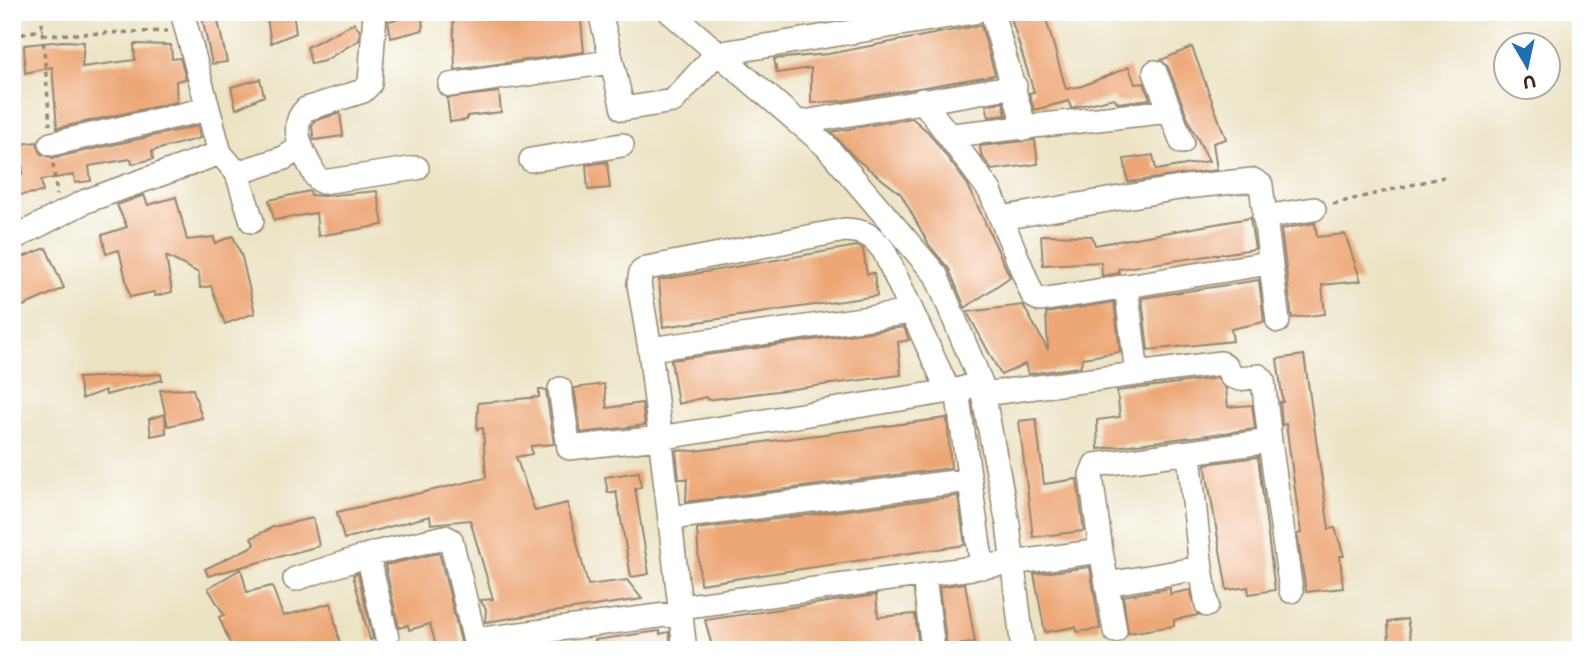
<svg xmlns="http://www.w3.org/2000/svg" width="1593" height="662" viewBox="0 0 1593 662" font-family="Itim,sans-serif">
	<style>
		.building { fill: #eda674 }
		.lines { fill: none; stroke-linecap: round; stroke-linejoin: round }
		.minor-casing { stroke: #948671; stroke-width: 26 }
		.path { stroke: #948671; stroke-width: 3.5; stroke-dasharray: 5 5; stroke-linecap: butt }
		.minor { stroke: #fff; stroke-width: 23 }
	</style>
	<rect width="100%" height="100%" fill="#fff"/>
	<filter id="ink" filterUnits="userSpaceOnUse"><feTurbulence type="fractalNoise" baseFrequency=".0143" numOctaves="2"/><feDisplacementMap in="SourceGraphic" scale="14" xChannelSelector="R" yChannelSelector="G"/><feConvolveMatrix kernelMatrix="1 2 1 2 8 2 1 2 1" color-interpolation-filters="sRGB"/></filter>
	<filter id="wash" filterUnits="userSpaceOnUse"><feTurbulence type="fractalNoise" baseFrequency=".00686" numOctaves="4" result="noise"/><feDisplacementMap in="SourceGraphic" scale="28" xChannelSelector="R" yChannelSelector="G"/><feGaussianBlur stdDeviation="1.57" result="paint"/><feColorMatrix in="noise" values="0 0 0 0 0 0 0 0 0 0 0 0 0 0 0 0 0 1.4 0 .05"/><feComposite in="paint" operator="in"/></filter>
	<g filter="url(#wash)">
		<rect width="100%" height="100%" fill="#ece3c4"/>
		<g id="blocks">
			<!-- building -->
			<path class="building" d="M201,12H216L227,62L212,64Z
				M266,12H293L296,33L271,43Z
				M477,12H580L584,52L455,70L453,15Z
				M1009,12H1044L1066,89L1082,86L1129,67L1135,84L1144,83L1150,99L1118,103L1114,98L1071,108L1069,101L1034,110L1029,93L1034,92Z
				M422,15L423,30L391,38L388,21Z
				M354,23L360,31L359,40L324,61L311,64L307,47Z
				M981,25L995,75L843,101L811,103V68L777,73L774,59L828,54Z
				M63,41L84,42L82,67L135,60L134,44L171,45L172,59L180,58L186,79L176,81L177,102L57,128L52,67L25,73L24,45Z
				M1192,47L1226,139L1213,143L1217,170L1128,182L1124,159L1153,155L1156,170L1209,161L1191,126L1168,67L1161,60Z
				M260,79L264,96L236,109L231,87Z
				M499,92L501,112L467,116V120L450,122L447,98Z
				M1003,102L1006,115L989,117L986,105Z
				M340,113L343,136L314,140L312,127L314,121Z
				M912,118L928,132L968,185L1010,277L965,308L949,269L929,245L901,194L856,159L831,132Z
				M198,126L200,138L152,151L153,159L132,164L131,159L89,166L91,181L75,183L74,175L41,180L43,192L12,196V174L23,173L20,144L37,142L41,154L53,158Z
				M1035,140L1038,164L992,170L981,155L980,146Z
				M607,162L610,188L588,190L586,165Z
				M310,191L311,195L323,196L377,191L383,225L318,236L316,213L274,220L269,200Z
				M144,195L148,205L176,197L187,240L214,237L215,243L233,236L242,257L255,313L225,324L211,286L200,288L199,273L166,256L172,292L155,296L154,292L130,297L119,250L106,254L102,235L127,227L117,205Z
				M1250,218L1255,249L1118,269L1119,273L1102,276L1101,262L1043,265L1041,235L1092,236L1095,245Z
				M1315,223L1317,237L1345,234L1361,281L1322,285L1325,314L1292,318L1281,229Z
				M857,246L863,249L867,274L874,273L877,296L663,327L659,280Z
				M46,248L64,288L12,311V261Z
				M1259,280L1264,322L1231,329L1233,341L1148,350L1142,298Z
				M1114,302L1120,352L1083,358L1080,367L1028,374L1025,364L1001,375L967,312L1023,305L1048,350L1046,313Z
				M904,327L909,340L898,342L901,375L707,400L706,397L678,404L671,360Z
				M1304,355L1329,529L1335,528L1344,556H1340L1343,588L1306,592L1297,534L1301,533L1286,424L1282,425L1280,402H1283L1277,359Z
				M161,374L162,380L106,395L105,390L82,399L78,378Z
				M1217,378L1226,389L1228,407L1252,405L1255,429L1098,449L1097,420L1120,417L1117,391Z
				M604,384L607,408L642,403L645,425L581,433L574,388Z
				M193,389L202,418L168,426L160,390Z
				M539,390H546L554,444L531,446L532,454L516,457L535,511L567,503L588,585L627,580L642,599L485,622L486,609L480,600L493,599L470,520L431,524L430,516L344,539L337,512L486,478L483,428L477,429L478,403L539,397Z
				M165,414L166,433L151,436L149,419Z
				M947,418L951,468L686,502L687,479H679L676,450L695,451Z
				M1036,419L1044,484L1077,479L1084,531L1033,537L1019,421Z
				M1258,457L1275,590L1249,594L1248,587L1227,590L1205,464Z
				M639,472L641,487L635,488L649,574L631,577L616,491L608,493L605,477Z
				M958,496L965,545L700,584L697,529Z
				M313,518L319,546L208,576L205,569L255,545L251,538L273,527Z
				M439,553L441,560L463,650H437L430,624L409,630L408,625L399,628L385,565Z
				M1090,567L1100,629L1077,632L1076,627L1045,632L1034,574Z
				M241,569L247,592L272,586L283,616L331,603L340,644L321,650H233L219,617L224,615L208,588Z
				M358,573L373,639L370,640L353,575Z
				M965,583L975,642L947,647L939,587Z
				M1170,588V594L1190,590L1198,615L1174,620V626L1128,633L1123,596Z
				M876,595L878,617L915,614L919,650H713L705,620Z
				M1407,619L1411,640L1389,645L1388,622Z
				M660,631V634L669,632L671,648L595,650L594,640Z"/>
		</g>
	</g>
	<g filter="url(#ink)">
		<use href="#blocks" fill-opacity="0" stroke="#948671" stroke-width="2"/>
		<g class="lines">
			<defs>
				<path id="minor" d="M182,12L220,153L237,173L284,158L301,147
					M375,12L370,84L363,91L306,109C286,128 306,157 316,177L322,182L417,168
					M600,12L623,109L673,101L716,54L974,12
					M670,12L826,146L936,275L981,383L1008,524L1023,650
					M992,12L1025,129
					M1155,72L1182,142
					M450,85L610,62
					M922,100L990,191L1033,296L1041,300L1269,263
					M798,123L1015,86
					M952,135L1170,111
					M51,144L208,109
					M531,160L622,145
					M237,173L252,221
					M1264,217L1314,209
					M1001,218L1185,187L1253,180L1261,185L1278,321
					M12,239L86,201L220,153
					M1126,286L1137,374
					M650,349L911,312
					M560,389L569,448L659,438L957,390L981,383
					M957,390L982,567
					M983,394L1221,363L1227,367L1231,376L1240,379L1259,376L1263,380L1270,441L1095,465L1091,475L1101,551
					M1270,441L1291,591
					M1189,454L1201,568
					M670,518L970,480
					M368,555L387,638
					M924,575L933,650
					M295,579L375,553L445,537L451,540L477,650
					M1107,584L1115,631
					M680,607L1101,551L1107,584L1201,568L1207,605
					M475,640L681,613
					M685,650L650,349L639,284L641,272L647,268L845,230C865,231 872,235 884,251L949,392"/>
			</defs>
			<!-- minor casing -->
			<use href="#minor" class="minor-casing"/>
			<!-- path -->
			<path class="path" d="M41,12L50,125
				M43,35L168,31
				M12,37L43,29
				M53,164L57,195
				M1333,204L1444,177"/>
			<!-- minor -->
			<use href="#minor" class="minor"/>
		</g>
	</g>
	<!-- margin -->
	<rect width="1593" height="662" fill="none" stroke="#fff" stroke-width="42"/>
	<!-- north arrow -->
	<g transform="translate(1527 66) rotate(171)"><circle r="33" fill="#ffffff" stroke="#b1aaa5" stroke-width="2"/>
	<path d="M0-5L12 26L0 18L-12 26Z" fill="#1f6fb2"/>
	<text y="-10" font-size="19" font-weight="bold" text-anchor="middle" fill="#3b2a1e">U</text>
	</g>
</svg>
